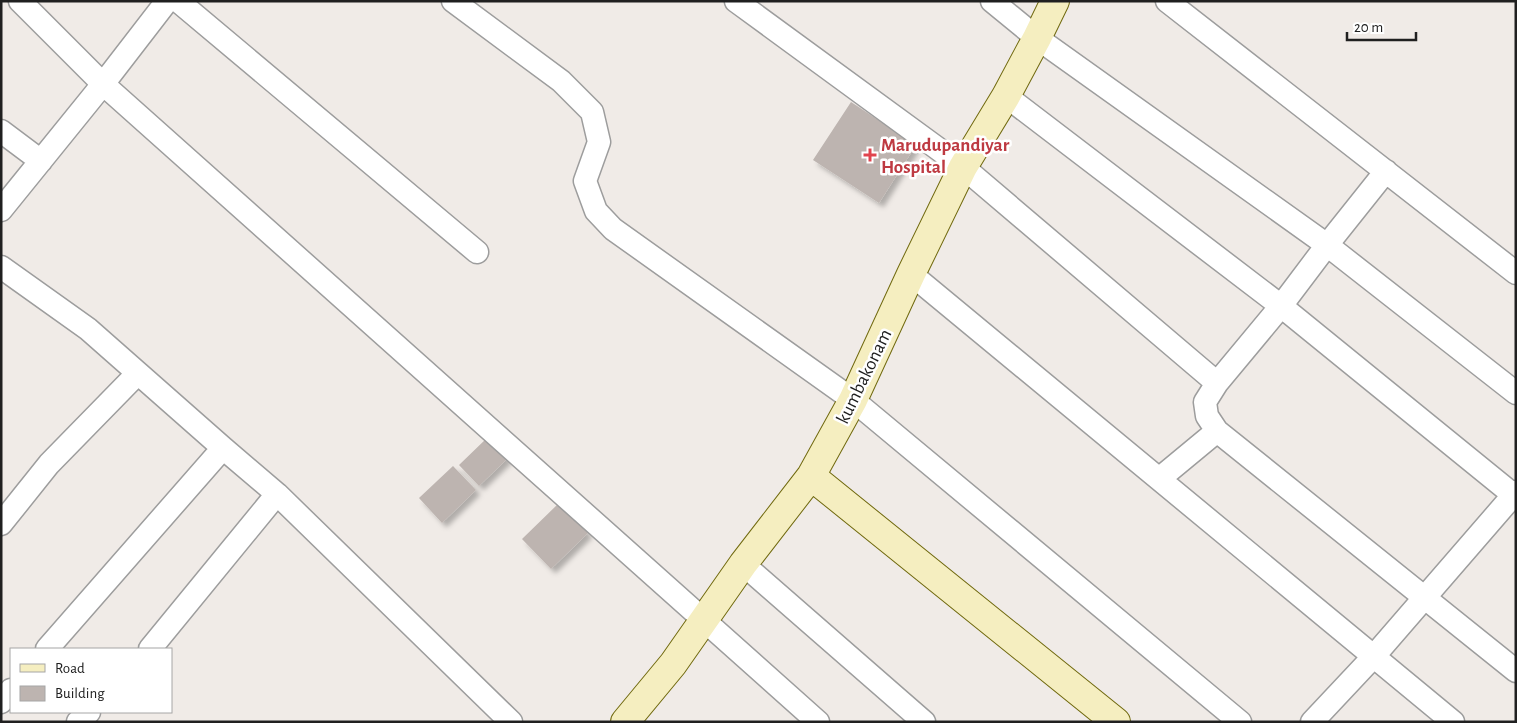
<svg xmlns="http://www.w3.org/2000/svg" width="1517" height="723" viewBox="0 0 1517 723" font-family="'Alegreya Sans',sans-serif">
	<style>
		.building { fill: #bdb4b0; filter: url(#shadow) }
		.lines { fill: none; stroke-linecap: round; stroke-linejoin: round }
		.street-casing { stroke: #9d9d9d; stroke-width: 25 }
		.secondary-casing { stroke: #70690e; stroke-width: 30 }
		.street { stroke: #fff; stroke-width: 22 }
		.secondary { stroke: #f5eec0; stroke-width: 28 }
		.health-dot { fill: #e0444e; stroke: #fff; stroke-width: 2 }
		.labels { text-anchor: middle; stroke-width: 5; stroke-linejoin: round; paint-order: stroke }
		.health-label { font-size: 19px; font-weight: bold; fill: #be3a42; stroke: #fff; text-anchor: start }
		.street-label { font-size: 19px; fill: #202020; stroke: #fff }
	</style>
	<defs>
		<filter id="shadow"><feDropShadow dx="4.5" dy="4.5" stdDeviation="2.5" flood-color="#0004"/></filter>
	</defs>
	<rect width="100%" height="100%" fill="#f0ebe7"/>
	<!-- building -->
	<path class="building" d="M851,102L916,145L879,203L813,160Z
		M488,437L508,458L479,486L459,465Z
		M453,466L476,490L442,523L419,498Z
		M559,503L588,533L551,569L522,539Z"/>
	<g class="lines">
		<defs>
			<path id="street" d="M20,1L103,84L818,722
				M178,1L477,252
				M453,1L561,81L592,112L599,142L585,181L596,211L613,229L853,400L1240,722
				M736,1L963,167L1217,383
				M992,1L1037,38L1327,245L1516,393
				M1167,1L1516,273
				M1006,96L1281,306L1516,497
				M1,131L41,161
				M1386,171L1327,245L1281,306L1217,383L1205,402L1207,416L1217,431L1516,671
				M1,210L103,84L167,1
				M1,267L88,329L223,448L277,494L511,722
				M911,274L1453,722
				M1159,479L1217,431
				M1,524L49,464L138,373
				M743,564L924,722
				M47,649L223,448
				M150,649L277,494
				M1,702L11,690
				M78,722L89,712
				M1312,722L1374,656L1516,492"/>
			<path id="secondary" d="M811,476L1116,722
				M625,722L673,664L743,564L811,476L853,400L911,274L963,167L1006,96L1037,38L1055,1"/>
		</defs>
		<!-- street casing -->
		<use href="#street" class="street-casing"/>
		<!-- secondary casing -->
		<use href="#secondary" class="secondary-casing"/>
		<!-- street -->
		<use href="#street" class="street"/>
		<!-- secondary -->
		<use href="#secondary" class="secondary"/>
	</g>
	<!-- markers -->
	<path class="health-dot" d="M867.5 147.5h5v5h5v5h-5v5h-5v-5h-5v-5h5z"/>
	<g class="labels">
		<!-- health labels -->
		<g class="health-label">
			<text x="881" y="151">Marudupandiyar<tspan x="881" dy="22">Hospital</tspan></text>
		</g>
		<!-- street labels -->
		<g class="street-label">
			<text transform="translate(863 376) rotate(-64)" y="7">kumbakonam</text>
		</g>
	</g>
	<!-- border -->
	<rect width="1517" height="723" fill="none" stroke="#202020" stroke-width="5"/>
	<!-- legend -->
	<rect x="10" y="648" width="162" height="65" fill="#ffffff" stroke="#a6a6a6"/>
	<rect x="20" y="664" width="25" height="8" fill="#f5eec0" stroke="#a6a6a6"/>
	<text x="55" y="673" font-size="15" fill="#202020">Road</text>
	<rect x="20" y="686" width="25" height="15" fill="#bdb4b0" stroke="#a6a6a6"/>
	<text x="55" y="698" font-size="15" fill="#202020">Building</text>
	<!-- scale -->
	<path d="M1347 32v8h69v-8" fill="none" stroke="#202020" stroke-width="2.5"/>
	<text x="1354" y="32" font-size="15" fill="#202020" stroke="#ffffff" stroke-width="4" paint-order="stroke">20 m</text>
</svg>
